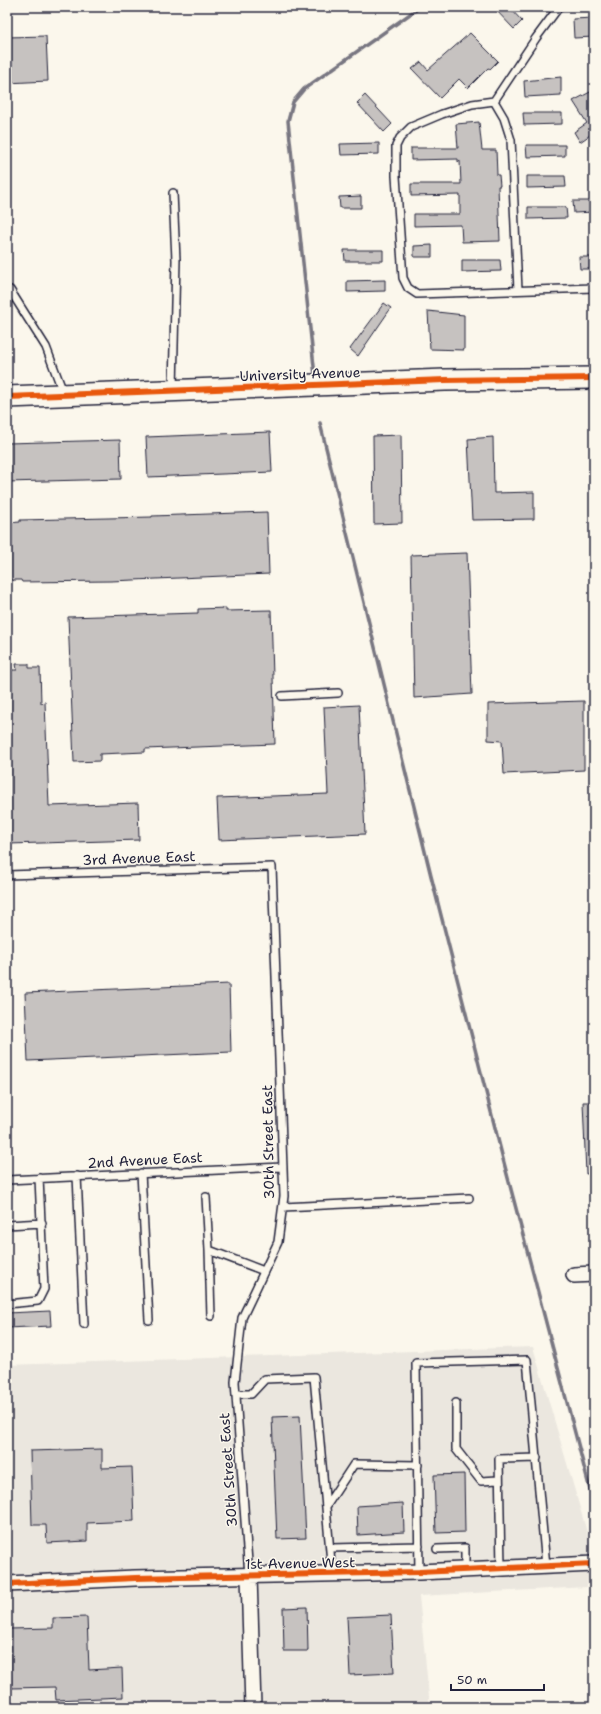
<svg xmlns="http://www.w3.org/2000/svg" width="601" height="1714" viewBox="0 0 601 1714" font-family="'Shantell Sans',sans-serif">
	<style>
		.built { fill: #ebe7df }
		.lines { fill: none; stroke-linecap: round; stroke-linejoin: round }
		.stream { stroke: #787681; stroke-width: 3.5 }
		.building { fill: #c6c2c0; stroke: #22223b }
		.lane-casing { stroke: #22223b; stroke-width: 10 }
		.street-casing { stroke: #22223b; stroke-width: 18 }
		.secondary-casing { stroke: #22223b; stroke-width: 24 }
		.lane { stroke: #fbf7ec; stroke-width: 7 }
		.street { stroke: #fbf7ec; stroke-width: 15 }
		.secondary { stroke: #fbf7ec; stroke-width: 21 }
		.cycleway-casing { stroke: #fbf7ec; stroke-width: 8 }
		.cycleway { stroke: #e8590c; stroke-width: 6 }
		.labels { text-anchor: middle; stroke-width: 3; stroke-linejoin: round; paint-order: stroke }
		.street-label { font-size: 14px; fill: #22223b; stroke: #fbf7ec }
	</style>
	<rect width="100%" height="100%" fill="#fbf7ec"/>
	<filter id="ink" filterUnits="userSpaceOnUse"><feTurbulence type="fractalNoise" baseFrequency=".025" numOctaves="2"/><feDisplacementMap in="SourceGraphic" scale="8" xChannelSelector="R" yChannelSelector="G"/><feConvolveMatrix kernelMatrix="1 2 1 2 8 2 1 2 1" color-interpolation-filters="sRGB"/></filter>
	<g filter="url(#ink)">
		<!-- built -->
		<path class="built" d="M533,1347L591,1546L587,1587L419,1596L430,1707H7V1365Z"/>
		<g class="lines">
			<!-- stream -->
			<path class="stream" d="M315,376L288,121L293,102L304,89L420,7
				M320,423L431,876L503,1159L594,1505"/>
		</g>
		<!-- building -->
		<path class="building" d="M493,7H509L522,21L514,29Z
			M594,18V37L574,38L573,19Z
			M470,33L498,61L490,69L488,68L468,88L459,79L440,98L412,69L421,62L428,70Z
			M46,36L48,81L7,83V37Z
			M561,77V95L525,97L524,81Z
			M594,90V134L593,133L580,142L574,132L587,123L573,101Z
			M365,95L392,124L384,132L357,103Z
			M523,113H562V124L524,125Z
			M479,122L482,150H496L497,175H499L500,186H498L500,241L462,242L461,225L414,226V214H460V195L411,196V184H461L460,161L458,162V159L411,160V148H458L456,124Z
			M379,143V154L341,155L340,144Z
			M526,145H565V156L527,157Z
			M527,176H565L566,187L527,188Z
			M361,196V208H340L339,197Z
			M573,201H594V212L574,213Z
			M528,207H566L567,218L528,219Z
			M432,245V257H414V246Z
			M344,250H383V261H345Z
			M579,257H594V269H580Z
			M462,260H500L501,271L462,272Z
			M385,280V291L347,292V281Z
			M384,303L391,308L358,356L350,349Z
			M428,311L464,315V350L430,349Z
			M270,432L272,472L148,477L146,437Z
			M401,435L402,523L374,524L373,436Z
			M493,437L494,493L534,492V519L472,520L468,439Z
			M120,440L121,479L7,482V443Z
			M267,512L269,574L111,581L22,582L21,580H7V523L20,522V520L152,517V516Z
			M467,553L472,694L414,698L411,555Z
			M226,608V611L271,610L275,744L145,749V752L100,754V761L74,762L68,617L198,613V609Z
			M16,664H29V668H40L41,703L45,702L49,806L138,803L139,840L9,844L7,670H17Z
			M584,701V770L504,774L502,741L488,740V704Z
			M359,705L365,834L219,840L217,798L328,794L324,707Z
			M229,984L231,1052L28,1061L25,993Z
			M583,1102H594V1173L586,1174Z
			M50,1311L51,1326L7,1328V1313Z
			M300,1416L306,1538L277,1539L272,1417Z
			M102,1449V1468L132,1467L134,1521L87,1523V1541L47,1543L46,1525H32L30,1451Z
			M464,1474L465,1532L436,1533L434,1475Z
			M403,1503L404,1532L358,1535L357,1506Z
			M307,1607L308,1651H284L283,1608Z
			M391,1615L394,1673L350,1675L347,1617Z
			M87,1617L89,1670L122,1668L123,1697L56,1700L55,1687L11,1688L9,1629L53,1628V1618Z"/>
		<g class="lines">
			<defs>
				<path id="lane" d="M559,7L536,38L494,101L472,104L442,114L411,127L400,138L396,146V176L403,278L408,288L417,294L594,288
					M494,101L504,118L511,140L518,290
					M10,290L46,347L63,392
					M173,388L176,260L173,193
					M282,696L338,693
					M7,875L272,867L284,1196L278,1242L242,1318L235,1382L249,1576
					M141,1173L149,1320
					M77,1176L84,1324
					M7,1180L283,1167
					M206,1197L209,1250
					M283,1207L469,1198
					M7,1225L42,1223
					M7,1304L38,1301L44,1289L39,1178
					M211,1316L209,1250L264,1271
					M236,1394H251L265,1379L314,1377L332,1573
					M456,1403V1449L481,1481L498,1480
					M327,1505L354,1464L418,1465
					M331,1548L419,1546
					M437,1549L465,1548V1570
					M501,1568L499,1459L537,1458
					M419,1572L416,1363L527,1360L546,1566"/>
				<path id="street" d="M574,1275L594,1274
					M249,1576L253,1707
					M7,1584L135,1578L419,1572L594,1564"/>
				<path id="secondary" d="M7,397L445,380L594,378"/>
			</defs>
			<!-- lane casing -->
			<use href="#lane" class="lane-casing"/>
			<!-- street casing -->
			<use href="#street" class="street-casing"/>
			<!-- secondary casing -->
			<use href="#secondary" class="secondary-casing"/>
			<!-- lane -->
			<use href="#lane" class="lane"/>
			<!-- street -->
			<use href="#street" class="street"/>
			<!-- secondary -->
			<use href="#secondary" class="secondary"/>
			<defs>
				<path id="cycleway" d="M7,397L445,380L594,378
					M7,1584L135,1578L419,1572L594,1564"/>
			</defs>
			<!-- cycleway casing -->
			<use href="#cycleway" class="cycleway-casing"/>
			<!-- cycleway -->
			<use href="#cycleway" class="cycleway"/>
		</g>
	</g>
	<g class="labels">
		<!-- street labels -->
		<g class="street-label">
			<text transform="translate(300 374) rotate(-2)" y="5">University Avenue</text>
			<text transform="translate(139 858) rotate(-2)" y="5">3rd Avenue East</text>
			<text transform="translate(268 1142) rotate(-91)" y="5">30th Street East</text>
			<text transform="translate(145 1160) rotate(-3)" y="5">2nd Avenue East</text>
			<text transform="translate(228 1470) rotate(-94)" y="5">30th Street East</text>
			<text transform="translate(300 1563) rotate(-1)" y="5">1st Avenue West</text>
		</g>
	</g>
	<!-- margin -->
	<rect width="601" height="1714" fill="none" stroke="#fbf7ec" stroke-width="24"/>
	<rect x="12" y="12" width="577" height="1690" fill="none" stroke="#22223b" stroke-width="1.5" filter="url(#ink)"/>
	<!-- scale -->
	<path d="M451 1684v6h93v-6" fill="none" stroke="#22223b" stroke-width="2"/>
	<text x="457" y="1684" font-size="12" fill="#22223b" stroke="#fbf7ec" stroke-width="3" paint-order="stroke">50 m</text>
</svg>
